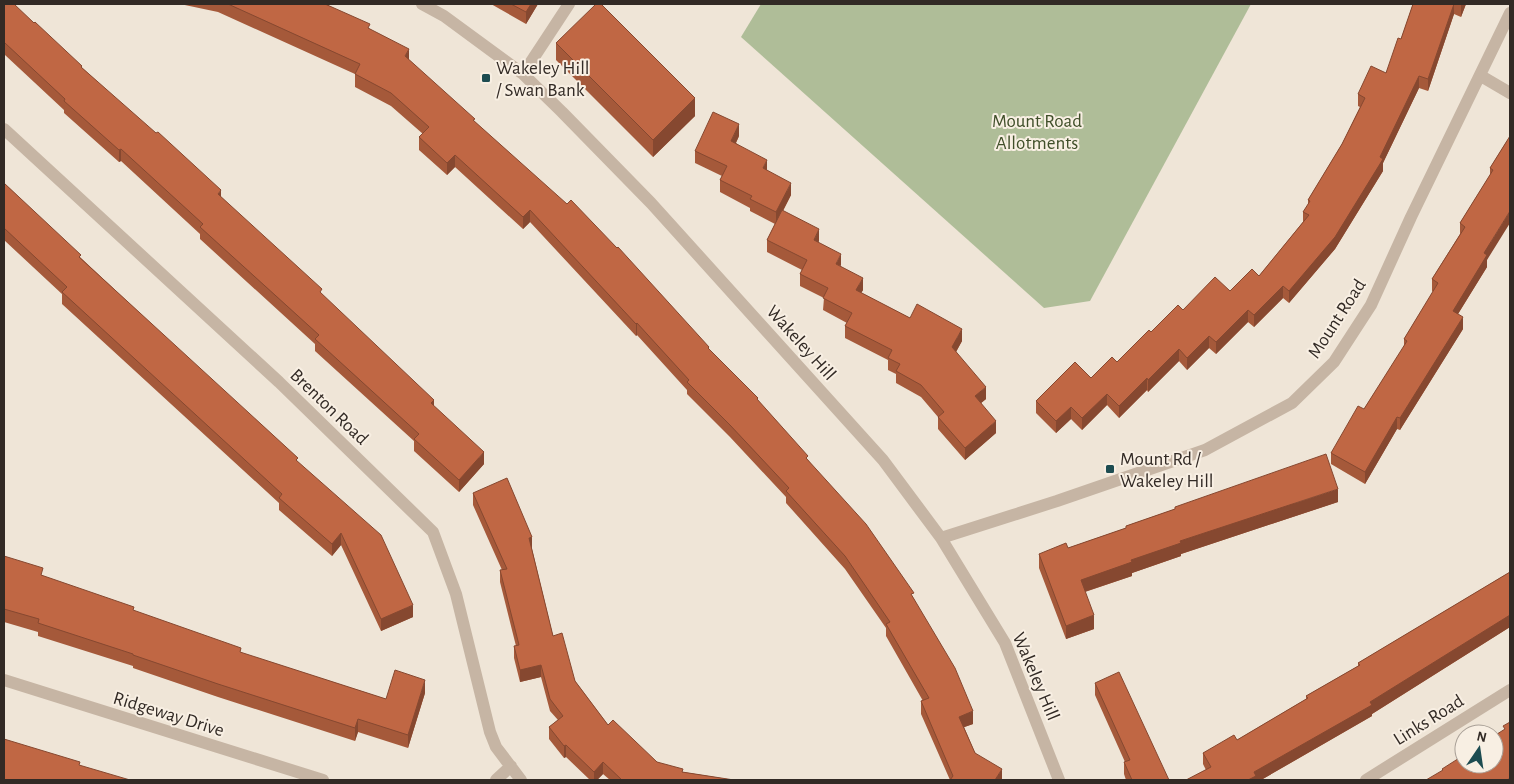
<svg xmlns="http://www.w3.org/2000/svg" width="1514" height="784" viewBox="0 0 1514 784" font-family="'Alegreya Sans',sans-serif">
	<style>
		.green { fill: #afbd98 }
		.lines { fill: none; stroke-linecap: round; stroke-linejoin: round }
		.minor { stroke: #c6b5a4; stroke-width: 12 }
		.wall { fill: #a5593a }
		.shaded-wall { fill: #864830 }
		.building { fill: #c06744; stroke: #864830 }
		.poi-dot { fill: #1d4c51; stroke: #f8efe3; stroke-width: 2 }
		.labels { text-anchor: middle; stroke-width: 4; stroke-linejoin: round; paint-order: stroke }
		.poi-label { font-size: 19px; fill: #322a25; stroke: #f8efe3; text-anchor: start }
		.park-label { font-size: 19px; fill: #404f2a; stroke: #f8efe3 }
		.street-label { font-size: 19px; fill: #322a25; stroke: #f8efe3 }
	</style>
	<rect width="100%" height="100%" fill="#efe5d7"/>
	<!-- green -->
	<path class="green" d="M761,4H1251L1090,301L1044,308L741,37Z"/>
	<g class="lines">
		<!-- minor -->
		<path class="minor" d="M422,4L444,16L523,74L562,112L651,203L883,460L941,538L1005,643L1059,780
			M523,74L569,4
			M1481,76L1510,93
			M4,129L279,382L433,532L456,594L490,732L496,747L521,780
			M941,538L1057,501L1205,450L1292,403L1334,362L1371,305L1411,217L1510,13
			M4,680L323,780
			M496,780L511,766
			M1366,780L1510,690"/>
	</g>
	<!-- wall -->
	<path class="wall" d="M4,4L34,23L221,197L322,295L434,407L484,464L459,492L414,451V441L315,351V344L200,239V234L121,161L119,162L64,113V110L5,55L4,56Z
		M180,4H326L370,29L409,60L475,122L709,350L758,401L808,460L914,599L973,724L964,727L975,753L1002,780H950L921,714V701H923L886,636V628L845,569L786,503V497L730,437L687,394V390L637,335L636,336L530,222L523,229L455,167L447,175L419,150V137L423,134L391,106L355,87V74L218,12Z
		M491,4H538L526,24Z
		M1413,4H1466L1461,17L1454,14L1428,91L1419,88L1383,163V171L1335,249L1289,303L1283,298L1254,327L1248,322L1216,354L1209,348L1187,370L1179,361L1148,392L1147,390L1119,418L1107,405L1082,430L1071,419L1056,433L1036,413V401L1091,378L1117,362L1151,332L1183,310L1230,291L1259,276L1303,222V212L1308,205V200L1342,144L1360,107L1358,106V94L1386,73L1401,39Z
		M556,43L695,116L653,157L556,60Z
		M739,136L736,143L767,170L791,195L783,211L819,241L818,242L863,290L861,293L910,318L962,341L956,352L986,399L981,403L996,433L965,460L938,429V417L921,397L896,383V374L888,370V360L845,338V326L847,323L823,310L824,298L800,286V274L802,270L767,252V240L775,224L750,211V208L720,192V180L722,176L695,163V151Z
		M1510,136L1487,260V267L1458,314L1463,329L1400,430L1397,429L1365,484L1331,464V453L1364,409L1404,347V339L1433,292L1432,291V279L1460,234V223L1490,175V168Z
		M4,183L81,258L298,462L413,617L381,631L341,545L332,556L279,510V503L62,304V294L4,240Z
		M473,493L532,549L553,636L575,681L608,725L657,762L683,772L734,780H610L603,774L597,780H590L566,757L564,758L549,739V727L558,720L550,711L541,677L520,682L514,658V646H516L500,582V570H502L473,505Z
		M1338,502L1181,554V556L1132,573V576L1085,592L1094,629L1066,639L1039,568V554L1068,548L1126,528V526L1175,509V507Z
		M4,556L43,576L241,653L386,699L425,693L408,748L358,732L355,741L218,697L133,668V666L38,636V632L4,622Z
		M1510,572V627L1372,714V716L1261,780H1186L1206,770L1203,764V753L1237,740L1306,699V696L1358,666V663Z
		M1095,683L1169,780H1126L1124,774V762H1125L1095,695Z"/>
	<!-- shaded-wall -->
	<path class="shaded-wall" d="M531,4H538L526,24V12Z
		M1454,4V14L1428,91V79Z
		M1462,4H1466L1461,17V5Z
		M5,43V55L4,56V44Z
		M409,49V61L405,56Z
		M1419,76V88L1383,163V171L1335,249L1289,303V291L1380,157Z
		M695,98V116L653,157V140Z
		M739,124V136L731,153V141Z
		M121,149V161L119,162V150Z
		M455,155V167L447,175V163Z
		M767,160V172L763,168Z
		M791,183V195L776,224V212Z
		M221,190V202L218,194Z
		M530,210V222L523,229V217Z
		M1510,211V223L1487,260V267L1453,322V311L1484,253Z
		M819,229V241L814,252V240Z
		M841,254V266L836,264Z
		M863,278V290L856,302V290Z
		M1283,286V298L1254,327V315Z
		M1248,310V322L1216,354V342Z
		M1463,317V329L1400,430V418Z
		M637,323V335L636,336V324Z
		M962,329V341L952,359V347Z
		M1209,336V348L1187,370V358Z
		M1179,349V361L1148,392V380Z
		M1147,378V390L1119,418V406Z
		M986,387V399L975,408V396Z
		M1107,394V405L1082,430V418Z
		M434,400V412L431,403Z
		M1071,407V419L1056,433V421Z
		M1397,417V429L1365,484V472Z
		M996,421V433L965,460V448Z
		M484,452V464L459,492V480Z
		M1338,489V502L1181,554V556L1132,573V576L1081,593V580L1180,541Z
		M341,533V545L332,556V544Z
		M532,537V549L529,550V538Z
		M413,605V617L381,631V619Z
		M1094,615V629L1066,639V626Z
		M1510,615V627L1372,714V716L1261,780H1248L1254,772L1370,702Z
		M541,665V677L520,682V670Z
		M425,680V693L408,748V735Z
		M973,711V724L959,729V717Z
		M358,719V732L355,741V728Z
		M566,745V757L564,758V746Z
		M603,762V774L597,780H594V772Z
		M1002,769V780H995Z"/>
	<!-- building -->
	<path class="building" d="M4,4H14L34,23L35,22L82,66L81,67L156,133L158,132L221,190L218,194L322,289L320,292L434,400L431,403L484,452L459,480L414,439L419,434L315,339L319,335L200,227L203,224L121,149L119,150L64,101L65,99L5,43L4,44Z
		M228,4H325L370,24L368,28L409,49L405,56L475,119L473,120L567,204L571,200L617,248L618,247L709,347L708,348L758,398L757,399L808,456L806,458L866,524L914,593L911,594L955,668L973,711L959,717L975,753L1002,769L995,780H950L953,776L921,701L929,698L886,624L890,622L845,556L786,491L789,488L730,425L687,382L689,380L637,323L636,324L530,210L523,217L455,155L447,163L419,137L429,127L391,93L355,74L360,64Z
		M511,4H531L526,12Z
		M596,4H601L695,98L653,140L556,43Z
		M1413,4H1454L1428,79L1419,76L1380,157L1383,159L1335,237L1289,291L1283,286L1254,315L1248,310L1216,342L1209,336L1187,358L1179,349L1148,380L1147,378L1119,406L1107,394L1082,418L1071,407L1056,421L1036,401L1075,362L1091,378L1112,357L1117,362L1149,330L1151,332L1178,305L1183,310L1215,277L1230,291L1252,269L1259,276L1309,215L1303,212L1310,201L1308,200L1342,144L1365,98L1358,94L1371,66L1386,73L1398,38L1401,39Z
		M713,112L739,124L731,141L767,160L763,168L791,183L776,212L750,199L752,196L720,180L727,166L695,151Z
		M1510,136V211L1484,253L1487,255L1453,311L1463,317L1400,418L1397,417L1365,472L1331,453L1358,406L1364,409L1407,341L1404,339L1438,283L1432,279L1465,227L1460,223L1493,170L1490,168Z
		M4,183L81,255L79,257L298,458L296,460L381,535L413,605L381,619L341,533L332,544L279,498L282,494L62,292L67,287L4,228Z
		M782,210L819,229L814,240L841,254L836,264L863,278L856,290L910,318L917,304L962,329L952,347L986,387L975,396L996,421L965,448L938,417L944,412L921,385L896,371L900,364L888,358L892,350L845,326L852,313L823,298L828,288L800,274L807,260L767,240Z
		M1326,454L1338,489L1180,541L1181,543L1131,560L1132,562L1081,580L1094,615L1066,626L1039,554L1066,543L1068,548L1126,528V526L1175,509V507Z
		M507,478L532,537L529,538L553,636L562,633L575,681L608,725L613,720L657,762L683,769L682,772L734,780H622L603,762L594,772L566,745L564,746L549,727L563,716L550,699L541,665L520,670L514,646L519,645L500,570L507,569L473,493Z
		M4,556L43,568L41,575L134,607L133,610L241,648L240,652L386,699L395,670L425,680L408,735L358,719L355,728L218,684L133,655V654L38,623L39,619L4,609Z
		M1510,572V615L1370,702L1372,705L1254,772L1256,776L1248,780H1186L1211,767L1203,753L1234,735L1237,740L1308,698L1306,696L1360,665L1358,663Z
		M1119,672L1169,780H1132L1124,762L1130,760L1095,683Z
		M1510,722V778L1507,780H1426L1443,770L1442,769L1464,755V764H1494V736L1505,729L1503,726Z
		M4,739L80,762L79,765L130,780H4Z"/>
	<!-- markers -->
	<g class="poi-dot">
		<rect x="481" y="73" width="10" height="10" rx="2.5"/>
		<rect x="1105" y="464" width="10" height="10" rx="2.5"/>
	</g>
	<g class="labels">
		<!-- poi labels -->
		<g class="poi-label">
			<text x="496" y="74">Wakeley Hill<tspan x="496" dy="22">/ Swan Bank</tspan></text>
			<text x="1120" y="465">Mount Rd /<tspan x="1120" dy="22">Wakeley Hill</tspan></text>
		</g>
		<!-- park labels -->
		<g class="park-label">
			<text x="1037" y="127">Mount Road<tspan x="1037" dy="22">Allotments</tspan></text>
		</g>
		<!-- street labels -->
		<g class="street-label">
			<text transform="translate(1336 318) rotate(-57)" y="7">Mount Road</text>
			<text transform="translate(802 342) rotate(48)" y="7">Wakeley Hill</text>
			<text transform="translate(330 406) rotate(44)" y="7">Brenton Road</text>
			<text transform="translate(1037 676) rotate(67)" y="7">Wakeley Hill</text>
			<text transform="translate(169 713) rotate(17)" y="7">Ridgeway Drive</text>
			<text transform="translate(1428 719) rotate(-32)" y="7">Links Road</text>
		</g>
	</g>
	<!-- border -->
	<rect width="1514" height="784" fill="none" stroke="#322a25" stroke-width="10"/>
	<!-- north arrow -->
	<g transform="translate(1479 749) rotate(13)"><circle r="24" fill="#f8efe3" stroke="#a9a097"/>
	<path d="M0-4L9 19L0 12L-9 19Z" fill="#1d4c51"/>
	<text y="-8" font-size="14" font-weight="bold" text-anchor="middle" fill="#322a25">N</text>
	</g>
</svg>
